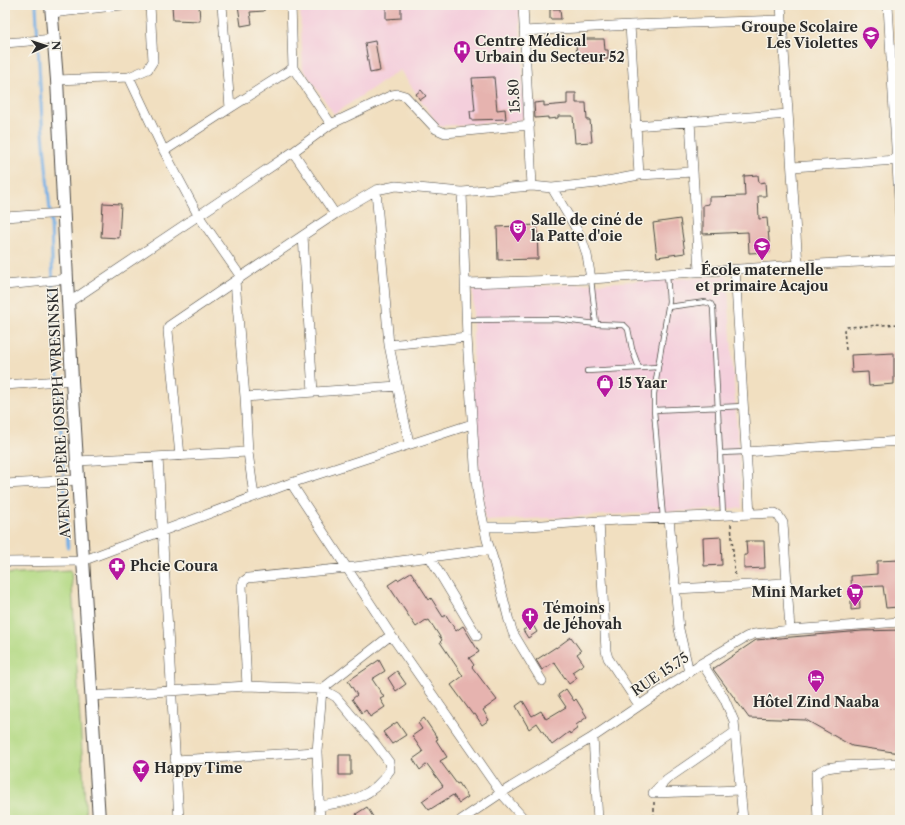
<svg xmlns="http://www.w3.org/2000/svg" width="905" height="825" viewBox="0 0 905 825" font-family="'Libre Caslon Text',serif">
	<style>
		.built { fill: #f4cfdc }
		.green { fill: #b3d983; stroke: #6f8257 }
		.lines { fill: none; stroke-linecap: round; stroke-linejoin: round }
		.stream { stroke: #76b0e6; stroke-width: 3 }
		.building { fill: #e6b3af }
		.lane-casing { stroke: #494641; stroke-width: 6 }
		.street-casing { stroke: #494641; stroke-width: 10 }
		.secondary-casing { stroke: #494641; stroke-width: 14 }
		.path { stroke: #494641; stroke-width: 1.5; stroke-dasharray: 3 3; stroke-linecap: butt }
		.lane { stroke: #fff; stroke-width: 4.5 }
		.street { stroke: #fff; stroke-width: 9 }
		.secondary { stroke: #fff; stroke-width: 12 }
		.labels { text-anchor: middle; stroke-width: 3; stroke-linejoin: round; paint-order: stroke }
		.poi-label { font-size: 14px; font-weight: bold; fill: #2b2b2b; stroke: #f7f3e8; text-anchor: start }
		.street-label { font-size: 14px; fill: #2b2b2b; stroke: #f7f3e8 }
	</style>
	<rect width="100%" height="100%" fill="#f7f3e8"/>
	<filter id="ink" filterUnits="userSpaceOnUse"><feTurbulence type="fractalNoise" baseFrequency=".025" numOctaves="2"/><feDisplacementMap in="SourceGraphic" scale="8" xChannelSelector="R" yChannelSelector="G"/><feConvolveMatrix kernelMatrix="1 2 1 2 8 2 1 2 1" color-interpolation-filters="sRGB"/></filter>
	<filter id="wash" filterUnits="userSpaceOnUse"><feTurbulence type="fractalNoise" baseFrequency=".012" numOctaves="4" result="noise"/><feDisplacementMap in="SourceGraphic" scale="16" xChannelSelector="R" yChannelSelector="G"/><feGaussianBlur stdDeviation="0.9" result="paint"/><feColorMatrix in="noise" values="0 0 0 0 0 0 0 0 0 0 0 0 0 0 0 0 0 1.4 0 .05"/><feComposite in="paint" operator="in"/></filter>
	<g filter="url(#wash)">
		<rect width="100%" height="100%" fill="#f1dfc0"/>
		<!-- built -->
		<path class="built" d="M300,5H519L525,115L519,121L439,126L400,70L334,114L303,69Z
			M727,276L742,508L485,521L473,421V290Z"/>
		<!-- green -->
		<path class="green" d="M71,570L86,820H5V574Z"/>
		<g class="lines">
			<!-- stream -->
			<path class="stream" d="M36,5L42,121L51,223L53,290L68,548"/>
		</g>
		<g id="blocks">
			<!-- building -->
			<path class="building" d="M172,5H199L200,21L173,20Z
				M238,5H264V11L250,12L252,24L241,26Z
				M386,5H401V18L386,19Z
				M550,9H560L561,19H550Z
				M581,39H604L605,50H608V59L577,60L576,41H581Z
				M375,41L380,71L370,73L365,43Z
				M494,77L497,110L505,109L506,119L471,120L470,111H475L472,78Z
				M421,90L426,96L420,100L416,94Z
				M567,93H576V103H586L587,120H590L592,142L575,143L573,116H558V118L548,119V117L535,118L534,103L544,102V106L567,104Z
				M758,175L759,183L765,182L766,196H758L759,219L767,218L770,252L749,253L748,232L703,234V205L709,204V197L745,196L744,176Z
				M103,203L121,204L119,238L101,237Z
				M680,219L685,253L657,257L653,223Z
				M537,225L538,259L498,260L497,227Z
				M894,353V384L869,386L868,372L852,373L851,355Z
				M721,537L722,565L704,566L703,538Z
				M746,541H764L765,568L744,569V555H747Z
				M900,560V605L898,607L886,608L883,586L862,587L859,589L860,609L851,610V601H852L851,576L877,574V561Z
				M411,572L429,600L431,598L443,617L446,615L456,631L463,626L479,652L469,658L474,665L472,667L497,700L483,710L489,720L482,725L475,714L473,715L451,685L463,676L440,642L442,640L429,620L427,621L426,620L416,627L388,585L397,579L398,580Z
				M533,625L537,632L528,638L523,630Z
				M900,630V753L852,746L806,720L749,718L713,669L756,640L862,631Z
				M571,637L581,651L577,654L584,664L572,672L577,678L569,684L554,662L542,670L536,660L556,647V648Z
				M379,660L385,671L372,679L384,697L380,699L385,707L370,717L366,710L362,713L352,699L357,695L348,681Z
				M397,671L406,684L396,691L388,678Z
				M566,689L574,701L576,699L587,717L576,725L578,728L570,734L569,732L552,745L537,723L529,729L516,706L523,701L532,716L541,711L546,719L566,707L558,695Z
				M424,718L438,739L436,740L447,757L440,761L457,784L459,783L468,797L459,803L453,795L429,810L422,801L443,786L427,764L420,770L413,759L423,752L412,736L422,729L418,723Z
				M397,722L406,735L392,744L383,732Z
				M339,755H351V775H339Z
				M367,807L375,820H360L356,814Z"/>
		</g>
	</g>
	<g filter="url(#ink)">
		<use href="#blocks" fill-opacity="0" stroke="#494641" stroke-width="1"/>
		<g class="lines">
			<defs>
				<path id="lane" d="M591,279L596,324
					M668,307L705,302L711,304L713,308L723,515
					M466,320L556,319L596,324L624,325L628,329L632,349L639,368
					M587,371L658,367
					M654,410L744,406
					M720,453L746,452
					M663,518L654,410V394L658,367L669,301L667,274"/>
				<path id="street" d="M150,5L153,61L148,69L129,77L164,151L198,215L241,277
					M222,5L230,108
					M291,5L293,68L331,124
					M523,5L532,186
					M781,5L798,265
					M888,5L900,218
					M52,13L122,5
					M630,25L639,175
					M524,31L630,25L782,20
					M5,43L54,39
					M57,80L129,77
					M690,121L699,271
					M635,126L788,114
					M164,151L230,108L293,68
					M293,152L335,214
					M792,167L897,160
					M552,188L597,183L639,175L693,172
					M376,190L389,345L409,443
					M462,192L467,337L476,481L479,502L487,540L495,565L509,621L513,633L542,681
					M5,217L63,213
					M303,236L313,392
					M735,269L750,514
					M235,281L245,397L248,452L254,496
					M466,283L591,279L798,265L900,260
					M5,285L67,279
					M68,303L293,152L331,124L392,95L398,94L405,96L436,129L445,133L530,125
					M389,345L467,337
					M5,385L72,380
					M245,397L397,386
					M746,452L900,441
					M180,456L168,331L169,326L241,277L335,214L376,190L396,186L462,192L532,186L552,188L581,237L587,255L591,279
					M158,458L179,820
					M77,461L248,452
					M291,483L391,635L501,793L525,820
					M5,484L78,480
					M669,518L679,629L689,672
					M599,521L606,651L608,658L639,705
					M484,527H515L599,521L775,513L778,515L783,523L790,630
					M429,556L477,636
					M5,562L82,561L291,483L472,424
					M676,589L787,583
					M702,663L724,698L734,721L743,820
					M247,686L242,586L244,581L248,578L347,568L490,549
					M91,696L247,686L322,689L391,635
					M593,737L598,820
					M175,760L317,752
					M653,793L667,779L735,732
					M653,793L741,790
					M319,806C350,802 372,798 390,770L389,762L374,742L336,697L322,689L317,752L320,820
					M461,820L501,793L593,737L702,663L746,637L754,634L790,630L900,622
					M818,820L816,774L820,771L827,768L840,766L900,763"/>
				<path id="secondary" d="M51,5L57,80L72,380L99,820"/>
			</defs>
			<!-- lane casing -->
			<use href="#lane" class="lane-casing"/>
			<!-- street casing -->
			<use href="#street" class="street-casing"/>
			<!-- secondary casing -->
			<use href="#secondary" class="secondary-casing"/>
			<!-- path -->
			<path class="path" d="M846,350L844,330L847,327L900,324
				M731,524L735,578
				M654,802V820"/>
			<!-- lane -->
			<use href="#lane" class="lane"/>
			<!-- street -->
			<use href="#street" class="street"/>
			<!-- secondary -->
			<use href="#secondary" class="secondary"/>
		</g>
	</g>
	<!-- icons -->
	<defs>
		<symbol id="school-pin" viewBox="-11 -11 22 30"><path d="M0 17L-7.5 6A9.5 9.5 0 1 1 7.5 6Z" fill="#b5179e" stroke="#f7f3e8"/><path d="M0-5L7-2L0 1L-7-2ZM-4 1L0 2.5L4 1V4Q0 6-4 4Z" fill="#fff"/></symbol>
		<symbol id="hospital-pin" viewBox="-11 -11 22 30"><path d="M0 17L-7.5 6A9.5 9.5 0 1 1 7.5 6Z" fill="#b5179e" stroke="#f7f3e8"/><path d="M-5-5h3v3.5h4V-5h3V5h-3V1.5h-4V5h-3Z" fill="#fff"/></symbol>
		<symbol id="theatre-pin" viewBox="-11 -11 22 30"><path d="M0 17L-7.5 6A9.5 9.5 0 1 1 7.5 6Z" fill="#b5179e" stroke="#f7f3e8"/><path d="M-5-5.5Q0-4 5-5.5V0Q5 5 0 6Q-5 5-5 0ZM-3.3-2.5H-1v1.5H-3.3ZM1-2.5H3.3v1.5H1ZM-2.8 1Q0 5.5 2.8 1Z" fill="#fff"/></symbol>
		<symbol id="shop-pin" viewBox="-11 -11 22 30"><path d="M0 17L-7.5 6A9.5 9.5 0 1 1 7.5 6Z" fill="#b5179e" stroke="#f7f3e8"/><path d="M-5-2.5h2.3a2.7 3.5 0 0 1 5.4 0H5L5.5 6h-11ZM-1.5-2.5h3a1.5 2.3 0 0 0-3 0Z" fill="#fff"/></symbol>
		<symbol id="pharmacy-pin" viewBox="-11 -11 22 30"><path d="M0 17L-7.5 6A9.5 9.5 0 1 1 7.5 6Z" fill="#b5179e" stroke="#f7f3e8"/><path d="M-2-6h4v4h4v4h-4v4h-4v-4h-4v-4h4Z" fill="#fff"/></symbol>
		<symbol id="supermarket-pin" viewBox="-11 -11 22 30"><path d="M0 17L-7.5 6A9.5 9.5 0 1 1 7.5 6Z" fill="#b5179e" stroke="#f7f3e8"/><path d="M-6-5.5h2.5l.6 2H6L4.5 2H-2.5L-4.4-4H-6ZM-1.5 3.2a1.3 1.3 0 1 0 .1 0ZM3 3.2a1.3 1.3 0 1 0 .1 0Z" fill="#fff"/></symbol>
		<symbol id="church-pin" viewBox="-11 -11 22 30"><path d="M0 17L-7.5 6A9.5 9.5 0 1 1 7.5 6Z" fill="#b5179e" stroke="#f7f3e8"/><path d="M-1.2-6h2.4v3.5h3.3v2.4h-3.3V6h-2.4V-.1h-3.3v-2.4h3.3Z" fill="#fff"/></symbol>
		<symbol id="hotel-pin" viewBox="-11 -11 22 30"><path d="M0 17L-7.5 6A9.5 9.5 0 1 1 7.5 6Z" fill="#b5179e" stroke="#f7f3e8"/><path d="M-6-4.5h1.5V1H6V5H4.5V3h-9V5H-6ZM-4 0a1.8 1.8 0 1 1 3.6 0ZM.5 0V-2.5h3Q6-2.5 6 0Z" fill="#fff"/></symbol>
		<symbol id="bar-pin" viewBox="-11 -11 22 30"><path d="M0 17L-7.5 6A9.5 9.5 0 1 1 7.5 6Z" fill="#b5179e" stroke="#f7f3e8"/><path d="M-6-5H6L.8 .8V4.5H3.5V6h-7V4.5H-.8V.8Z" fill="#fff"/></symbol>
	</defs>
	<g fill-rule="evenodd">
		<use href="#school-pin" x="861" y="25" width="20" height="27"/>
		<use href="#hospital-pin" x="452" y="39" width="20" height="27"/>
		<use href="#theatre-pin" x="508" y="218" width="20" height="27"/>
		<use href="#school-pin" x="752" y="236" width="20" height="27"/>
		<use href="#shop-pin" x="595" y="373" width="20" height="27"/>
		<use href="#pharmacy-pin" x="107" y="556" width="20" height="27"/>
		<use href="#supermarket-pin" x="845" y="582" width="20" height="27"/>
		<use href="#church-pin" x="520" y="606" width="20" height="27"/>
		<use href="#hotel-pin" x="806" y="668" width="20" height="27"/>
		<use href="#bar-pin" x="131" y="758" width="20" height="27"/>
	</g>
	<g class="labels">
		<!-- poi labels -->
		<g class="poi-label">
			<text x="858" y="32" text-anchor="end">Groupe Scolaire<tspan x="858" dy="16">Les Violettes</tspan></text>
			<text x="475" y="46">Centre Médical<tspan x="475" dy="16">Urbain du Secteur 52</tspan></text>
			<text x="531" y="225">Salle de ciné de<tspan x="531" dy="16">la Patte d'oie</tspan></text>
			<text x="762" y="275" text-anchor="middle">École maternelle<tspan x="762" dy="16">et primaire Acajou</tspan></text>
			<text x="618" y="388">15 Yaar</text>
			<text x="130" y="571">Phcie Coura</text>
			<text x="842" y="597" text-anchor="end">Mini Market</text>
			<text x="543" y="613">Témoins<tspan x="543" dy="16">de Jéhovah</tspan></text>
			<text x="816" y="707" text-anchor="middle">Hôtel Zind Naaba</text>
			<text x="154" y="773">Happy Time</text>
		</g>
		<!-- street labels -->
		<g class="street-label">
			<text transform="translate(514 96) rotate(-93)" y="5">15.80</text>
			<text transform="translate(59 413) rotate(-93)" y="5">AVENUE PÈRE JOSEPH WRESINSKI</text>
			<text transform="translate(660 674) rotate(-34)" y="5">RUE 15.75</text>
		</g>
	</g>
	<!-- margin -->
	<rect width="905" height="825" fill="none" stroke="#f7f3e8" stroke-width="20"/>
	<!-- north arrow -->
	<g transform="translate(46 46) rotate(87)" stroke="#f7f3e8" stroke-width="3" paint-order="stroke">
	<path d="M0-3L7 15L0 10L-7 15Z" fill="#2b2b2b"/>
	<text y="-6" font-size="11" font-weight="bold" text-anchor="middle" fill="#2b2b2b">N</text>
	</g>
</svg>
